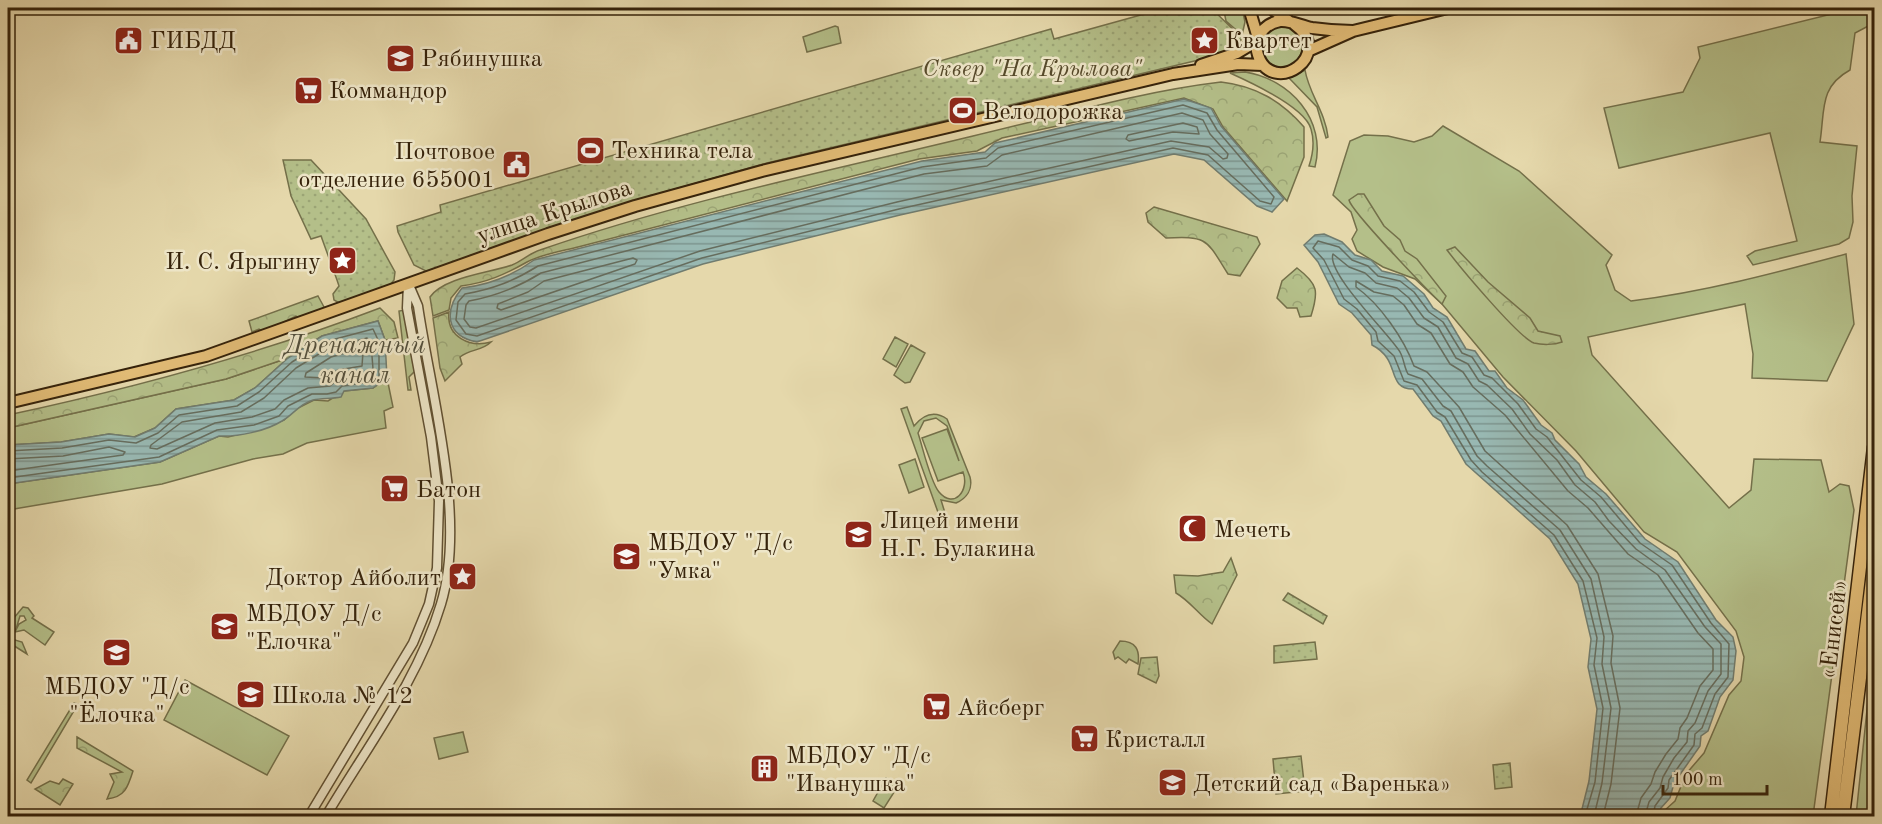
<svg xmlns="http://www.w3.org/2000/svg" width="1882" height="824" viewBox="0 0 1882 824" font-family="'Old Standard TT',serif">
	<style>
		.grass { fill: #b4bf89; stroke: #74704a; stroke-width: 1.5; fill-rule: evenodd }
		.forest { fill: url(#forest-crowns); stroke: #74704a; stroke-width: 1.5 }
		.park { fill: url(#park-dots); stroke: #74704a; stroke-width: 1.5 }
		.water { fill: url(#water-rules); stroke: #707c6f; stroke-width: 1.5 }
		.lines { fill: none; stroke-linecap: round; stroke-linejoin: round }
		.shore { stroke: #666d5e; stroke-width: 1.5 }
		.minor-casing { stroke: #615032; stroke-width: 11 }
		.major-casing { stroke: #35220a; stroke-width: 14 }
		.highway-casing { stroke: #35220a; stroke-width: 15 }
		.minor { stroke: #eee6c8; stroke-width: 8 }
		.major { stroke: #e2bc76; stroke-width: 10 }
		.highway { stroke: #e2bc76; stroke-width: 12 }
		.labels { text-anchor: middle; stroke-width: 5; stroke-linejoin: round; paint-order: stroke }
		.poi-label { font-size: 24px; fill: #35220a; stroke: #eee6c8; text-anchor: start }
		.park-label { font-size: 24px; font-style: italic; fill: #55492a; stroke: #eee6c8 }
		.street-label { font-size: 24px; fill: #35220a; stroke: #eee6c8 }
		.water-label { font-size: 26px; font-style: italic; fill: #534f3c; stroke: #eee6c8 }
	</style>
	<defs>
		<pattern id="forest-crowns" width="20" height="18" patternUnits="userSpaceOnUse" patternTransform="scale(1.5)"><rect width="20" height="18" fill="#b4bf89"/><path d="M2 6a3 3 0 1 1 6 0M12 15a3 3 0 1 1 6 0" fill="none" stroke="#9ba475"/></pattern>
		<pattern id="park-dots" width="8" height="8" patternUnits="userSpaceOnUse" patternTransform="scale(1.5)"><rect width="8" height="8" fill="#b4bf89"/><path d="M2 2h.1M6 6h.1" fill="none" stroke="#9ba475" stroke-width="1.8" stroke-linecap="round"/></pattern>
		<pattern id="water-rules" width="6" height="5" patternUnits="userSpaceOnUse" patternTransform="scale(1.5)"><rect width="6" height="5" fill="#98b8b2"/><path d="M0 2.5h6" fill="none" stroke="#7d958f"/></pattern>
	</defs>
	<rect width="100%" height="100%" fill="#e5d8ab"/>
	<filter id="stains"><feTurbulence type="fractalNoise" baseFrequency=".00333" numOctaves="4"/><feColorMatrix values="0 0 0 0 .2 0 0 0 0 .09 0 0 0 0 .02 0 0 0 .5 -.17"/></filter>
	<radialGradient id="worn" r=".72"><stop offset=".6" stop-color="#630" stop-opacity="0"/><stop offset="1" stop-color="#630" stop-opacity=".3"/></radialGradient>
	<!-- grass -->
	<path class="grass" d="M1220,8H1242L1245,22L1242,35L1226,21L1224,11Z
		M1856,8H1874V23L1855,33L1850,70C1819,87 1825,110 1820,142L1857,146L1852,196L1853,222L1849,238L1839,244L1753,265L1747,256L1755,251L1797,241L1770,133L1619,168L1604,108L1683,92L1700,58L1698,47Z
		M835,26L838,27L841,43L807,52L803,37Z
		M1262 47a20 20 0 1 1 40 0a20 20 0 1 1-40 0Z
		M1305,70C1309,94 1325,111 1328,137L1326,138L1317,107L1289,78Z
		M1245,72C1290,79 1327,120 1315,167L1309,166C1313,154 1315,142 1311,129C1305,107 1250,82 1230,73Z
		M1443,126L1519,171L1612,255L1606,265L1615,290L1631,301C1704,292 1775,273 1846,254L1854,324L1827,381L1752,378L1753,354L1745,304L1588,337L1592,355L1729,508L1751,490L1754,459L1821,460L1829,492L1840,484L1849,486L1854,510L1813,816H1665V810L1675,801L1686,774L1704,753L1729,695L1741,681L1744,657L1736,631L1677,552L1644,532L1576,451L1503,377L1442,304L1415,279L1383,267L1357,251L1352,239L1357,230L1351,212L1333,195L1350,141L1364,135L1388,136L1414,142L1432,136Z
		M405,310L415,371L409,377L411,390H408L399,311Z
		M895,337L908,344L896,367L883,359Z
		M911,345L925,353L910,382L905,383L894,375Z
		M288,358L255,388L234,400L176,409L155,428L134,437L109,434L61,442L8,445V428L226,379Z
		M387,378L393,407L384,411L386,428L307,443L283,454L253,459L162,484L8,510V484L160,462L219,436L228,437L256,430L284,420L292,411L314,400L328,401L344,391L373,388Z
		M907,407L914,426C923,415 934,410 947,419L970,477C973,489 967,498 956,503L941,500L945,513L939,515L901,409ZM936,418L947,426L959,461L947,429L922,438L938,481L963,472C970,490 954,510 939,492C930,481 923,448 918,433L924,421Z
		M915,459L924,487L909,493L899,465Z
		M23,607L28,608L34,616L32,618L54,632L45,645L24,630L15,632L19,624L26,620L24,616H20L16,629L8,633V638L22,642L27,654L8,642V625Z
		M1120,641C1136,641 1140,650 1138,664L1129,659L1126,663L1118,657L1115,659L1113,652Z
		M1874,642V816H1856Z
		M185,680L289,736L267,775L164,720Z
		M74,703L78,704L31,783L27,780Z
		M463,732L468,752L439,759L434,738Z
		M886,778L898,786L884,808L873,801Z"/>
	<!-- forest -->
	<path class="forest" d="M1221,82C1256,86 1281,101 1304,127V157L1287,201L1223,127L1213,109L1184,98L1002,138L977,151L919,159L578,247C562,251 542,254 527,262C506,274 486,283 461,286L451,298L449,310L433,316L430,297C444,277 489,273 512,265C522,261 530,253 540,250C681,201 829,171 973,136C1055,117 1137,92 1221,82Z
		M1358,194H1364L1384,226L1400,240L1405,251L1417,259L1446,296L1442,304C1429,292 1351,211 1349,200Z
		M1154,207L1257,237L1260,244L1240,276L1228,274C1206,239 1208,236 1166,238L1148,222L1146,213Z
		M1455,247L1488,282L1530,318L1538,331L1560,336L1562,342C1554,345 1542,345 1534,343C1519,338 1459,266 1447,250Z
		M1297,268C1318,284 1319,291 1311,316L1300,317L1297,308H1287L1277,298L1282,281Z
		M318,296L324,307L323,311L300,319L296,316L263,332L259,329L252,332L249,321Z
		M380,308L394,322L398,338L385,340L378,321L322,336L288,358L226,379L8,428V415C134,388 259,354 380,308Z
		M449,312C446,337 470,348 491,342C482,351 470,349 460,357L462,364L445,381L440,368L433,318Z
		M1231,558L1237,575L1212,624C1199,615 1190,601 1176,593L1174,575L1198,576L1223,572Z
		M77,737L133,771C128,787 125,797 107,799L114,782L110,774L122,772L77,748Z
		M63,779L73,784L60,805L35,789L50,781L59,784Z"/>
	<!-- park -->
	<path class="park" d="M1166,8H1211L1242,38L1236,48L1228,53L767,163L640,199L428,272L414,265L398,232L397,226L441,212L440,205L1051,29L1054,39Z
		M283,160H311L366,219L395,272L394,280L390,285L341,304L334,300L333,294L339,286L337,280L321,236L311,239L291,196Z
		M1288,593L1327,616L1323,624L1283,600Z
		M1315,642L1317,659L1274,663V646Z
		M1157,657L1159,676L1156,683L1138,674L1141,658Z
		M1301,756L1305,791L1276,794L1273,759Z
		M1510,763L1512,787L1495,789L1493,765Z"/>
	<!-- water -->
	<path class="water" d="M1184,99L1211,108L1221,126L1284,199L1272,212L1257,206L1204,160L1174,154L900,215L703,264L477,342C445,336 444,310 462,288C490,285 512,276 534,260L922,161L985,152L995,143Z
		M1324,234L1342,242L1355,255L1371,260L1382,271L1403,276L1424,294L1433,308L1447,317L1466,349L1475,351L1489,371H1495L1507,388L1523,400L1541,425L1552,433L1555,440L1579,464L1586,477L1606,494L1645,539L1678,562L1716,620L1733,637L1736,651L1733,680L1720,697L1708,731L1701,736L1700,746L1674,783L1670,798L1661,808L1658,816H1575L1581,813L1589,781L1597,709L1588,667L1591,639L1578,584L1550,539L1466,464L1441,421L1433,416L1413,389C1392,389 1396,371 1387,358C1383,352 1378,348 1372,345L1371,335L1352,313L1339,304L1318,262L1304,245L1315,235Z
		M378,321L385,340L387,378L373,388L344,391L341,397C331,399 322,398 313,400C299,404 293,415 282,421C266,431 238,437 219,436L160,462L8,484V445L61,442L109,434L135,437L155,428L176,409L234,400L255,388L288,358L322,336Z"/>
	<g class="lines">
		<!-- shore -->
		<path class="shore" d="M1183,105L1207,113L1217,130L1274,197L1271,204L1260,201L1208,155L1173,148L899,209L702,258L477,336L466,334L456,320L458,302L465,294C493,289 514,281 538,266L922,167L986,158L998,148Z
			M1182,113L1203,120L1210,134L1228,154L1227,158L1223,159L1209,147L1171,141L897,202L700,251L476,328L470,327L464,319L466,305L469,301C496,296 517,288 541,273L924,174L987,166L1002,155Z
			M1183,123L1197,127L1199,134L1173,132L1129,141L1126,139L1128,135Z
			M633,258L637,260L635,264L501,310L497,308L498,304L528,292L544,281Z
			M367,338L371,343L373,369L367,375L339,379L330,386L308,388L284,400L275,409L252,417L215,423L157,449L150,448L151,445L182,422L241,412L264,398L296,368L327,349Z
			M360,349L363,352L362,366L338,370L325,378L305,377L306,373L331,357Z
			M8,451L62,448L109,440L136,443L158,433L179,415L237,406L259,392L292,362L324,342L373,329L379,342V376L370,382L342,386L336,392L327,394H312L288,406L279,416L254,425L217,430L159,457L8,478
			M8,459L63,456L109,447L125,452L123,455L8,471
			M1585,816L1595,782L1603,708L1594,665L1597,638L1583,581L1554,535L1482,472L1471,460L1445,417L1437,412L1417,385L1404,381L1394,356L1378,341L1376,332L1357,309L1344,299L1324,260L1313,248L1318,241L1339,247L1352,260L1368,266L1378,276L1400,281L1414,292L1429,312L1443,322L1462,353L1472,357L1484,375L1492,378L1518,404L1536,429L1547,437L1581,480L1601,497L1640,543L1672,565L1711,623L1729,644L1728,677L1715,694L1702,728L1695,734L1694,745L1669,780L1668,788L1655,806L1653,816
			M1594,816L1602,783L1611,708L1602,664L1604,637L1591,579L1560,530L1487,466L1477,456L1451,411L1443,406L1422,379L1408,374C1404,367 1404,359 1400,352C1389,334 1326,273 1333,254L1349,267L1365,273L1376,283L1397,288L1409,298L1424,318L1438,327L1456,358L1468,364L1479,381L1487,385L1512,409L1530,434L1557,460L1575,485L1595,502L1609,521L1636,549L1665,570L1705,627L1721,644V674L1708,691L1695,723L1688,731L1687,742L1674,758L1663,777L1660,788L1649,802L1645,816
			M1603,816L1611,784L1620,708L1611,663L1613,636L1598,574L1567,525L1485,451L1459,407L1427,372L1414,366C1404,339 1380,304 1356,287V281L1374,292L1393,296L1404,305L1417,324L1431,333L1450,364L1463,372L1473,387L1505,415L1568,491L1588,508L1628,554L1658,575L1698,633L1713,649V670L1700,686L1687,718L1680,728L1678,739L1666,754L1655,772L1651,784L1641,798L1636,816"/>
		<defs>
			<path id="minor" d="M309,816L413,643L429,604L437,568L439,501L431,437L407,308L408,284
				M326,816C366,748 418,681 441,604C467,518 431,395 418,306L409,285"/>
			<path id="major" d="M1249,8L1258,38
				M1271,8L1290,22
				M1294,24C1337,55 1272,98 1258,55C1255,46 1257,36 1264,29C1268,25 1274,22 1280,21C1291,20 1301,26 1312,28C1326,30 1339,31 1353,31
				M1308,51L1353,31L1448,8
				M1201,65L1237,53L1257,41
				M8,403L206,356L548,234L635,206L762,171L1173,74L1238,64L1263,65"/>
			<path id="highway" d="M1831,816L1874,447
				M1843,816L1874,564"/>
		</defs>
		<!-- minor casing -->
		<use href="#minor" class="minor-casing"/>
		<!-- major casing -->
		<use href="#major" class="major-casing"/>
		<!-- highway casing -->
		<use href="#highway" class="highway-casing"/>
		<!-- minor -->
		<use href="#minor" class="minor"/>
		<!-- major -->
		<use href="#major" class="major"/>
		<!-- highway -->
		<use href="#highway" class="highway"/>
	</g>
	<!-- icons -->
	<defs>
		<symbol id="civic-square" viewBox="-11 -11 22 22"><rect x="-9" y="-9" width="18" height="18" rx="4" fill="#8f2418" stroke="#eee6c8"/><path d="M-.6-6.5H3V-4.5H.6V-3L4-1V1h2V6H-6V1h2V-1L-.6-3ZM-1.2 2.5V6h2.4V2.5Z" fill="#fff"/></symbol>
		<symbol id="sight-square" viewBox="-11 -11 22 22"><rect x="-9" y="-9" width="18" height="18" rx="4" fill="#8f2418" stroke="#eee6c8"/><path d="M0-6L1.8-2.2L6-1.7L2.9 1.2L3.7 5.4L0 3.3L-3.7 5.4L-2.9 1.2L-6-1.7L-1.8-2.2Z" fill="#fff"/></symbol>
		<symbol id="school-square" viewBox="-11 -11 22 22"><rect x="-9" y="-9" width="18" height="18" rx="4" fill="#8f2418" stroke="#eee6c8"/><path d="M0-5L7-2L0 1L-7-2ZM-4 1L0 2.5L4 1V4Q0 6-4 4Z" fill="#fff"/></symbol>
		<symbol id="supermarket-square" viewBox="-11 -11 22 22"><rect x="-9" y="-9" width="18" height="18" rx="4" fill="#8f2418" stroke="#eee6c8"/><path d="M-6-5.5h2.5l.6 2H6L4.5 2H-2.5L-4.4-4H-6ZM-1.5 3.2a1.3 1.3 0 1 0 .1 0ZM3 3.2a1.3 1.3 0 1 0 .1 0Z" fill="#fff"/></symbol>
		<symbol id="stadium-square" viewBox="-11 -11 22 22"><rect x="-9" y="-9" width="18" height="18" rx="4" fill="#8f2418" stroke="#eee6c8"/><path d="M0-5a6.5 5 0 1 0 0 10a6.5 5 0 1 0 0-10ZM-3.5-1.8h7v3.6h-7Z" fill="#fff"/></symbol>
		<symbol id="mosque-square" viewBox="-11 -11 22 22"><rect x="-9" y="-9" width="18" height="18" rx="4" fill="#8f2418" stroke="#eee6c8"/><path d="M3.5-4.9A6 6 0 1 0 3.5 4.9A5 5 0 1 1 3.5-4.9Z" fill="#fff"/></symbol>
		<symbol id="building-square" viewBox="-11 -11 22 22"><rect x="-9" y="-9" width="18" height="18" rx="4" fill="#8f2418" stroke="#eee6c8"/><path d="M-4-6H4V6H1V3H-1V6H-4ZM-2.5-4.3h1.7v1.8h-1.7ZM.8-4.3h1.7v1.8H.8ZM-2.5-1h1.7V.8h-1.7ZM.8-1h1.7V.8H.8Z" fill="#fff"/></symbol>
	</defs>
	<g fill-rule="evenodd">
		<use href="#civic-square" x="112" y="24" width="33" height="33"/>
		<use href="#sight-square" x="1188" y="24" width="33" height="33"/>
		<use href="#school-square" x="384" y="42" width="33" height="33"/>
		<use href="#supermarket-square" x="292" y="74" width="33" height="33"/>
		<use href="#stadium-square" x="946" y="94" width="33" height="33"/>
		<use href="#stadium-square" x="574" y="134" width="33" height="33"/>
		<use href="#civic-square" x="500" y="148" width="33" height="33"/>
		<use href="#sight-square" x="326" y="244" width="33" height="33"/>
		<use href="#supermarket-square" x="378" y="472" width="33" height="33"/>
		<use href="#mosque-square" x="1176" y="512" width="33" height="33"/>
		<use href="#school-square" x="842" y="518" width="33" height="33"/>
		<use href="#school-square" x="610" y="540" width="33" height="33"/>
		<use href="#sight-square" x="446" y="560" width="33" height="33"/>
		<use href="#school-square" x="208" y="610" width="33" height="33"/>
		<use href="#school-square" x="100" y="636" width="33" height="33"/>
		<use href="#school-square" x="234" y="678" width="33" height="33"/>
		<use href="#supermarket-square" x="920" y="690" width="33" height="33"/>
		<use href="#supermarket-square" x="1068" y="722" width="33" height="33"/>
		<use href="#building-square" x="748" y="752" width="33" height="33"/>
		<use href="#school-square" x="1156" y="766" width="33" height="33"/>
	</g>
	<g class="labels">
		<!-- poi labels -->
		<g class="poi-label">
			<text x="150" y="48">ГИБДД</text>
			<text x="1225" y="48">Квартет</text>
			<text x="421" y="66">Рябинушка</text>
			<text x="329" y="98">Коммандор</text>
			<text x="983" y="119">Велодорожка</text>
			<text x="611" y="158">Техника тела</text>
			<text x="495" y="159" text-anchor="end">Почтовое<tspan x="495" dy="28">отделение 655001</tspan></text>
			<text x="321" y="269" text-anchor="end">И. С. Ярыгину</text>
			<text x="416" y="497">Батон</text>
			<text x="880" y="528">Лицей имени<tspan x="880" dy="28">Н.Г. Булакина</tspan></text>
			<text x="1214" y="537">Мечеть</text>
			<text x="648" y="550">МБДОУ "Д/с<tspan x="648" dy="28">"Умка"</tspan></text>
			<text x="441" y="585" text-anchor="end">Доктор Айболит</text>
			<text x="246" y="621">МБДОУ Д/с<tspan x="246" dy="28">"Елочка"</tspan></text>
			<text x="117" y="694" text-anchor="middle">МБДОУ "Д/с<tspan x="117" dy="28">"Ёлочка"</tspan></text>
			<text x="272" y="703">Школа № 12</text>
			<text x="957" y="715">Айсберг</text>
			<text x="1105" y="747">Кристалл</text>
			<text x="786" y="763">МБДОУ "Д/с<tspan x="786" dy="28">"Иванушка"</tspan></text>
			<text x="1193" y="791">Детский сад «Варенька»</text>
		</g>
		<!-- park labels -->
		<g class="park-label">
			<text x="1032" y="76">Сквер "На Крылова"</text>
		</g>
		<!-- street labels -->
		<g class="street-label">
			<text transform="translate(554 211) rotate(-18)" y="8">улица Крылова</text>
			<text transform="translate(1833 629) rotate(-83)" y="8">«Енисей»</text>
		</g>
		<!-- water labels -->
		<g class="water-label">
			<text x="355" y="353">Дренажный<tspan x="355" dy="30">канал</tspan></text>
		</g>
	</g>
	<!-- margin -->
	<rect width="1882" height="824" fill="none" stroke="#e5d8ab" stroke-width="30"/>
	<rect x="9" y="9" width="1864" height="806" fill="none" stroke="#35220a" stroke-width="3"/>
	<rect x="15" y="15" width="1852" height="794" fill="none" stroke="#35220a" stroke-width="1.5"/>
	<!-- scale -->
	<path d="M1663 785v9h104v-9" fill="none" stroke="#35220a" stroke-width="3"/>
	<text x="1672" y="785" font-size="18" fill="#35220a" stroke="#eee6c8" stroke-width="4.5" paint-order="stroke">100 m</text>
	<rect width="100%" height="100%" filter="url(#stains)"/>
	<rect width="100%" height="100%" fill="url(#worn)"/>
</svg>
